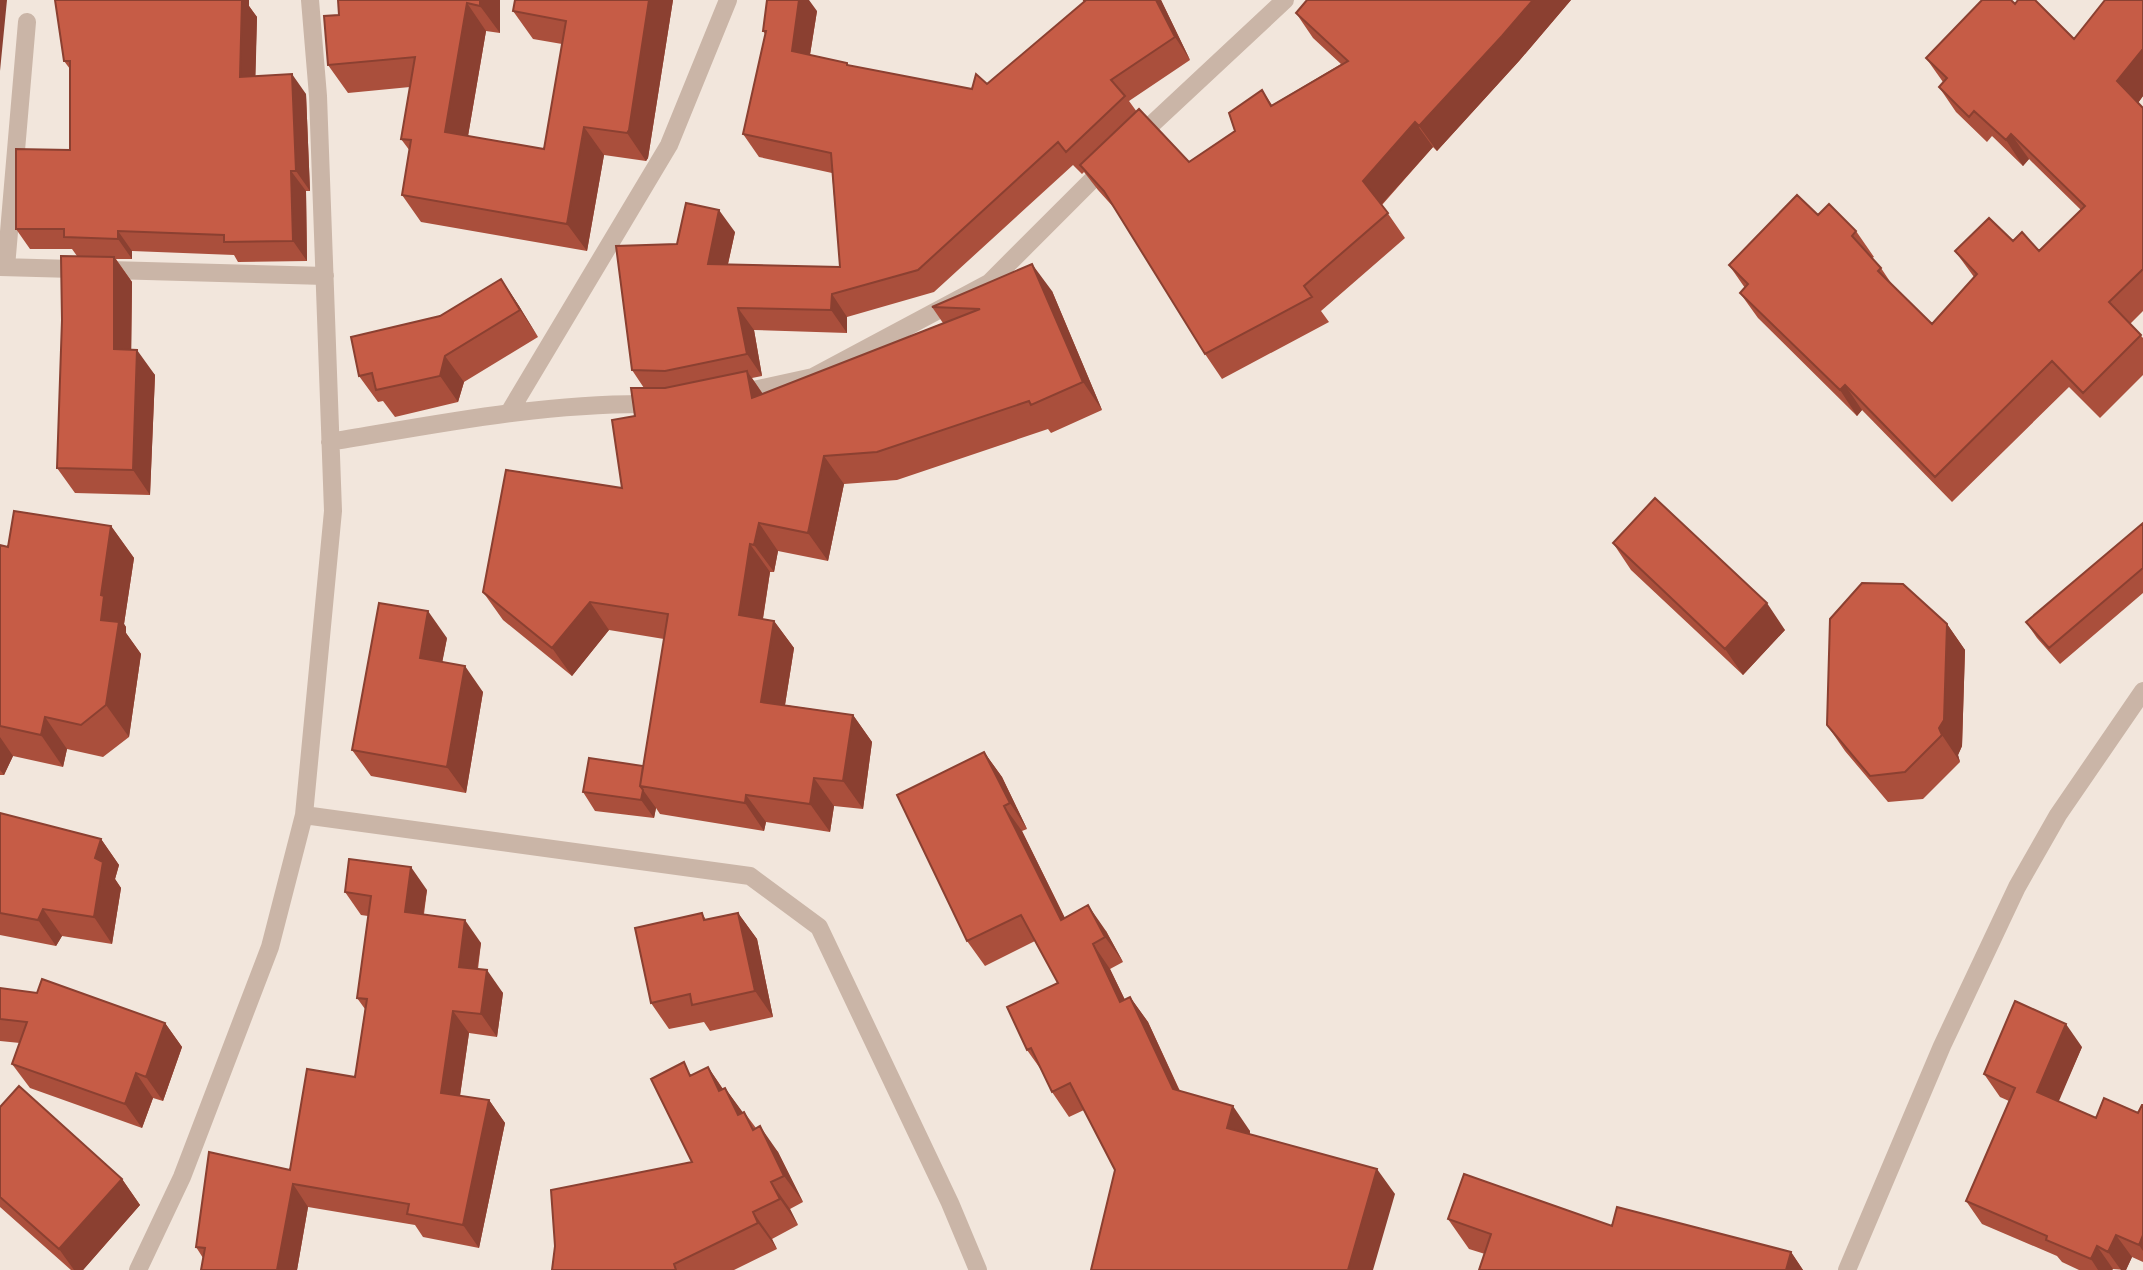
<svg xmlns="http://www.w3.org/2000/svg" width="2143" height="1270" viewBox="0 0 2143 1270" font-family="Manrope,sans-serif">
	<style>
		.lines { fill: none; stroke-linecap: round; stroke-linejoin: round }
		.minor { stroke: #cab5a7; stroke-width: 18 }
		.wall { fill: #aa4f3c }
		.shaded-wall { fill: #8b4031 }
		.building { fill: #c65c46; stroke: #8b4031; stroke-width: 2 }
	</style>
	<rect width="100%" height="100%" fill="#f2e6dc"/>
	<g class="lines">
		<!-- minor -->
		<path class="minor" d="M1135,140L1285,0
			M0,267L325,276
			M6,267L27,22
			M735,394L813,377L989,283L1106,166
			M510,411L669,145L728,0
			M330,442C438,424 546,402 656,404
			M304,815L750,876L819,927L950,1203L978,1270
			M138,1270L182,1177L270,947L304,815L333,511L318,96L310,0
			M1847,1270L1942,1046L2017,887L2058,815L2143,691"/>
	</g>
	<!-- wall -->
	<path class="wall" d="M500,0V33L486,31L468,136L544,149L562,44L533,39L513,11L515,0H673L648,158L646,161L604,155L587,251L421,222L402,195L410,151L401,139L410,87L348,93L328,65L324,16Z
		M1083,0H1161L1190,60L1129,101L1137,112L1189,162L1235,131L1262,90L1272,105L1341,64L1313,38L1296,13L1307,0H1571L1519,61L1437,151L1433,147L1382,205L1405,238L1321,311L1329,322L1222,379L1205,354L1116,210L1098,190L1084,172L1082,174L1073,165L934,292L847,317V333L754,330L762,376L752,378L763,394L943,323L932,307L1052,291L1102,410L1051,433L1048,429L897,480L844,484L828,561L778,551L774,572H770L763,619L774,621L794,648L785,705L853,715L872,742L863,809L834,806L830,832L766,822L764,831L660,814L656,808L654,818L595,811L583,792L643,766L664,639L609,630L572,676L503,620L483,592L622,488L635,416L644,388L632,370L677,244L735,232L728,264L840,267L832,173L759,157L743,134L765,34L763,31L817,11L810,55L847,63L849,66L972,89L987,84L1084,2Z
		M2143,0V96L2138,103L2143,108V311L2130,324L2143,338V375L2100,418L2069,387L1952,502L1862,410L1857,416L1758,318L1740,293L1745,288L1729,265L1818,215L1856,231L1874,257L1872,258L1881,268L1893,286L1932,324L1974,277L1955,251L2013,241L2039,251L2081,210L2029,159L2023,166L1992,136L1987,142L1956,112L1939,87L1943,82L1926,58L2015,4L2074,39Z
		M249,6L257,17L255,76L306,94L310,191H306L307,261L238,262L234,255L132,251V259H116L132,282L131,350L155,375L150,495L75,493L57,468L77,256L72,249H30L16,229L70,150V69L64,61Z
		M501,279L519,306L538,337L464,382L458,402L395,417L383,401L378,402L359,376L440,316Z
		M2143,523V593L2060,664L2037,638L2026,622Z
		M111,526L134,558L124,624L126,627V633L141,654L129,737L103,757L67,749L63,767L13,756L4,775H0V545L8,547Z
		M1613,543L1785,630L1743,675L1631,570Z
		M1947,624L1965,650L1962,746L1958,755L1960,762L1923,799L1888,802L1845,751L1827,725Z
		M447,638L442,662L483,692L466,793L371,776L352,750Z
		M984,752L1002,777L1027,829L1022,831L1065,918L1106,931L1123,962L1110,969L1125,1000L1130,997L1148,1022L1180,1091L1250,1131V1134L1395,1194L1115,1170L1084,1110L1069,1117L1052,1092L1042,1071L1027,1050L1058,983L1035,941L985,966L967,941Z
		M0,813L101,839L119,865L115,879L121,888L112,944L62,936L56,946L0,935Z
		M427,890L424,914L481,943L478,969L503,993L497,1037L469,1033L460,1096L489,1100L505,1123L479,1248L423,1237L415,1225L308,1207L297,1270H201L203,1258L196,1247L290,1170L355,1077L365,1009L357,998L368,916L361,915L345,892Z
		M702,913L706,920L738,913L757,939L773,1017L710,1031L704,1022L669,1029L651,1003Z
		M0,988L165,1023L182,1047L163,1101L153,1098L142,1128L30,1088L12,1064L20,1043L0,1041Z
		M2082,1047L2058,1101L2096,1118L2138,1113L2143,1105V1262L2132,1257L2126,1270L2113,1269L2112,1270H2079L2062,1262L2057,1256L1982,1224L1966,1201L2009,1101L2000,1097L1984,1074Z
		M708,1067L723,1089L725,1088L742,1112H744L756,1128L778,1152L803,1202L790,1209L798,1225L772,1239L777,1249L734,1270H552L692,1162L693,1075Z
		M0,1107L122,1179L140,1205L83,1270H71L0,1207Z
		M1448,1219L1612,1226L1791,1252L1803,1270H1479L1485,1254L1469,1249Z"/>
	<!-- shaded-wall -->
	<path class="shaded-wall" d="M0,0H7L0,71Z
		M237,0H249V6L257,17L255,97L240,77Z
		M480,0H500V33L480,6Z
		M649,0H673L648,158L646,161L627,133Z
		M799,0H809L817,11L807,73L792,51Z
		M1156,0H1161L1190,60L1175,37Z
		M1533,0H1571L1519,61L1437,151L1419,126Z
		M467,3L486,31L464,159L445,132Z
		M2143,49V96L2135,107L2117,81Z
		M292,74L306,94L310,191L296,171Z
		M1415,122L1433,147L1380,206L1363,181Z
		M584,127L604,155L587,251L567,224Z
		M2011,134L2029,159L2023,166L2006,140Z
		M291,171L306,191L307,261L293,241Z
		M719,210L735,232L723,286L708,264Z
		M118,231L132,251V259L118,239Z
		M114,257L132,282L131,373L114,349Z
		M1032,264L1052,291L1102,410L1083,382Z
		M501,279L519,306L538,337L520,310Z
		M832,294L847,317V333L831,310Z
		M738,308L754,330L762,376L747,354Z
		M137,350L155,375L150,495L133,470Z
		M445,356L464,382L458,402L440,376Z
		M747,371L766,399L752,398Z
		M1845,385L1862,410L1857,416L1840,390Z
		M824,456L844,484L828,561L808,533Z
		M759,523L778,551L774,572L754,545Z
		M111,526L134,558L124,624L126,627V633L141,654L129,737L106,705L101,620V595Z
		M750,544L770,572L759,643L739,615Z
		M590,602L609,630L572,676L552,648Z
		M1767,603L1785,630L1743,675L1725,649Z
		M428,611L447,638L438,684L420,658Z
		M774,621L794,648L781,730L761,702Z
		M1947,624L1965,650L1962,746L1958,755L1960,762L1942,735L1939,728Z
		M465,666L483,692L466,793L447,767Z
		M853,715L872,742L863,809L843,781Z
		M45,717L67,749L63,767L41,735Z
		M0,737L13,756L4,775L0,770Z
		M984,752L1002,777L1027,829L1010,803Z
		M814,778L834,806L830,832L810,804Z
		M643,790L656,808L654,818L641,800Z
		M746,795L766,822L764,831L745,803Z
		M1004,806L1022,831L1078,945L1061,920Z
		M101,839L119,865L115,879L121,888L112,944L94,917L95,858Z
		M411,867L427,890L420,934L405,912Z
		M1088,905L1106,931L1123,962L1105,937Z
		M43,909L62,936L56,946L38,920Z
		M738,913L757,939L773,1017L755,991Z
		M465,920L481,943L474,989L459,967Z
		M1093,944L1110,969L1138,1027L1120,1002Z
		M487,970L503,993L497,1037L481,1014Z
		M1130,997L1148,1022L1190,1114L1173,1089Z
		M453,1011L469,1033L457,1116L441,1093Z
		M165,1023L182,1047L163,1101L146,1077Z
		M2066,1024L2082,1047L2053,1115L2037,1092Z
		M708,1067L726,1094L719,1091Z
		M136,1073L153,1098L142,1128L125,1104Z
		M725,1088L744,1114L738,1115Z
		M489,1100L505,1123L479,1248L463,1225Z
		M1233,1106L1250,1131L1245,1153L1227,1128Z
		M760,1126L778,1152L803,1202L784,1176Z
		M1377,1169L1395,1194L1373,1270H1348Z
		M122,1179L140,1205L83,1270H74L59,1249Z
		M771,1182L790,1209L798,1225L780,1199Z
		M293,1184L308,1207L297,1270H277Z
		M753,1212L772,1239L777,1249L758,1223Z
		M2116,1235L2132,1257L2126,1270H2121L2108,1252Z
		M2143,1235V1251L2139,1245Z
		M2097,1246L2113,1269L2112,1270H2098L2091,1259Z
		M1791,1252L1803,1270H1786Z"/>
	<!-- building -->
	<path class="building" d="M55,0H242L240,77L292,74L296,171H291L293,241L224,242V235L118,231V239L64,237V229H16V149L70,150V61H64Z
		M338,0H480V6L467,3L445,132L544,149L566,21L513,11L515,0H649L629,130L627,133L584,127L567,224L402,195L411,140L401,139L415,57L328,65L324,16L339,15Z
		M767,0H799L792,51L847,63V65L972,89L976,74L987,84L1085,1L1084,0H1156L1175,37L1111,80L1125,96L1066,152L1058,142L918,270L832,294L831,310L738,308L747,354L665,371L632,370L616,246L677,244L686,203L719,210L708,264L840,267L831,153L743,134L766,31H763Z
		M1307,0H1533L1502,36L1419,126L1415,122L1363,181L1388,213L1304,286L1312,297L1205,354L1104,191L1080,165L1139,109L1189,162L1235,131L1229,113L1262,90L1271,106L1348,61L1296,13Z
		M1982,0H2011L2015,4L2018,0H2035L2074,39L2105,0H2143V49L2117,81L2143,108V269L2109,302L2141,335L2083,393L2052,361L1935,477L1845,385L1840,390L1740,293L1748,284L1729,265L1797,195L1818,215L1829,204L1856,231L1852,236L1881,268L1878,271L1932,324L1977,274L1955,251L1989,218L2013,241L2022,232L2039,251L2085,206L2011,134L2006,140L1974,111L1969,117L1939,87L1947,78L1926,58Z
		M61,256L114,257V349L137,350L133,470L57,468L62,320Z
		M1032,264L1083,382L1031,405L1029,401L877,452L824,456L808,533L759,523L754,545L750,544L739,615L774,621L761,702L853,715L843,781L814,778L810,804L746,795L745,803L640,786L668,614L590,602L552,648L483,592L506,470L622,488L612,420L635,416L631,388H665L747,371L752,398L980,309L932,307Z
		M501,279L520,310L445,356L440,376L376,390L372,373L359,376L351,337L440,316Z
		M1655,498L1767,603L1725,649L1613,543Z
		M14,511L111,526L101,595L104,596L101,620L119,622L106,705L81,725L45,717L41,735L0,726V545L8,547Z
		M2143,523V568L2049,648L2026,622Z
		M1862,583L1903,584L1947,624L1944,720L1939,728L1942,735L1905,772L1870,776L1827,725L1830,619Z
		M379,603L428,611L420,658L465,666L447,767L352,750Z
		M984,752L1010,803L1004,806L1061,920L1088,905L1105,937L1093,944L1120,1002L1130,997L1173,1089L1233,1106L1227,1128L1377,1169L1348,1270H1091L1115,1170L1070,1083L1052,1092L1031,1048L1027,1050L1007,1007L1058,983L1021,915L967,941L897,795Z
		M589,758L643,766L640,786L643,790L641,800L583,792Z
		M0,813L101,839L95,858L103,862L94,917L43,909L38,920L0,913Z
		M349,859L411,867L405,912L465,920L459,967L487,970L481,1014L453,1011L441,1093L489,1100L463,1225L407,1214L409,1204L293,1184L277,1270H201L205,1248L196,1247L209,1152L290,1170L307,1069L355,1077L367,999L357,998L371,896L345,892Z
		M702,913L704,920L738,913L755,991L692,1005L690,994L651,1003L635,928Z
		M42,979L165,1023L146,1077L136,1073L125,1104L12,1064L27,1022L0,1019V988L37,993Z
		M2015,1001L2066,1024L2037,1092L2096,1118L2104,1098L2138,1113L2142,1105H2143V1235L2139,1245L2116,1235L2108,1252L2097,1246L2091,1259L2046,1240L2047,1236L1966,1201L2015,1088L1984,1074Z
		M684,1062L690,1076L708,1067L719,1091L725,1088L738,1115L744,1112L753,1130L760,1126L784,1176L771,1182L780,1199L753,1212L758,1223L674,1264L676,1270H552L555,1246L551,1190L692,1162L651,1079Z
		M19,1086L122,1179L59,1249L0,1197V1107Z
		M1464,1174L1612,1226L1617,1207L1791,1252L1786,1270H1479L1491,1234L1448,1219Z"/>
</svg>
